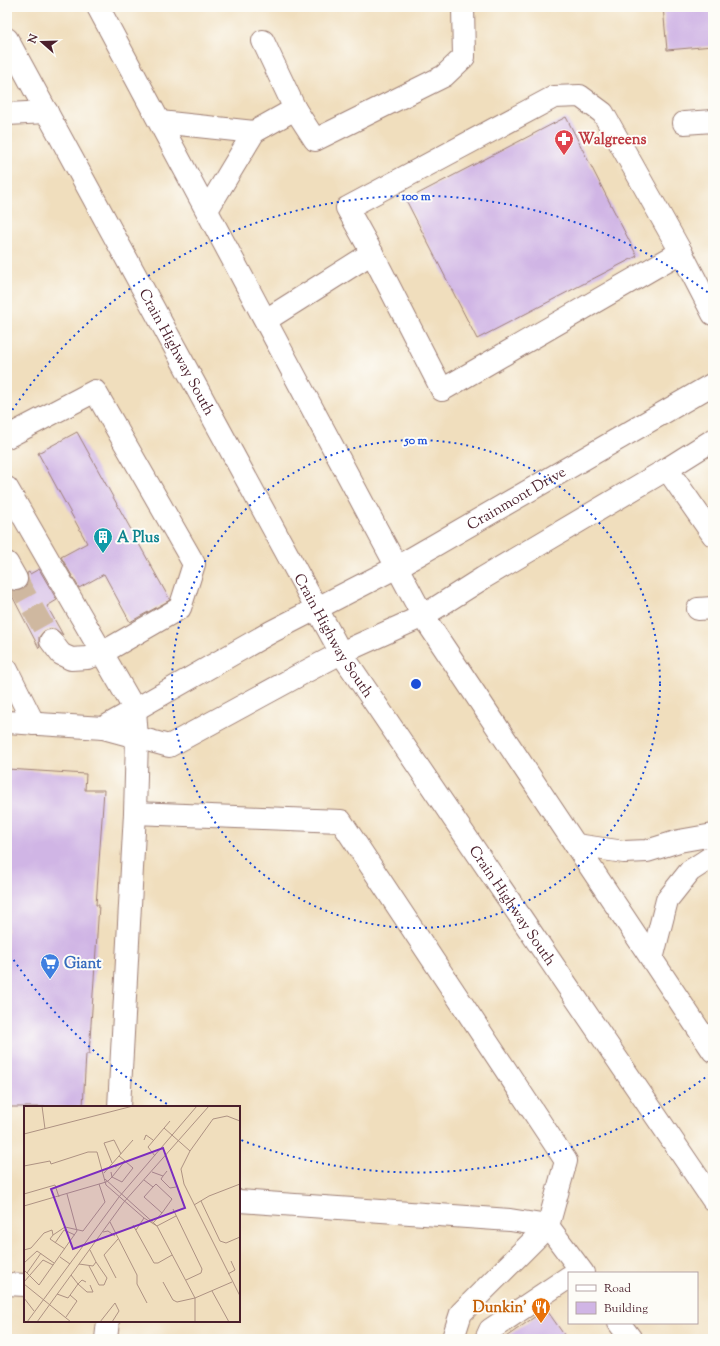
<svg xmlns="http://www.w3.org/2000/svg" width="720" height="1346" viewBox="0 0 720 1346" font-family="'Sorts Mill Goudy',serif">
	<style>
		.building { fill: #d0b5e5 }
		.lines { fill: none; stroke-linecap: round; stroke-linejoin: round }
		.minor-tunnel { stroke: #cfb8a0; stroke-width: 22; stroke-dasharray: 22 11; stroke-linecap: butt }
		.minor-casing { stroke: #9d7e74; stroke-width: 24 }
		.major-casing { stroke: #9d7e74; stroke-width: 24 }
		.minor { stroke: #fff; stroke-width: 22 }
		.major { stroke: #fff; stroke-width: 22 }
		.ring { fill: none; stroke: #1d4ed8; stroke-width: 2; stroke-dasharray: 2 4 }
		.labels { text-anchor: middle; stroke-width: 4; stroke-linejoin: round; paint-order: stroke }
		.health-label { font-size: 15px; font-weight: bold; fill: #be3a42; stroke: #fdfcf7; text-anchor: start }
		.street-label { font-size: 15px; fill: #4a1f2b; stroke: #fdfcf7 }
		.culture-label { font-size: 15px; font-weight: bold; fill: #0d838f; stroke: #fdfcf7; text-anchor: start }
		.shop-label { font-size: 15px; font-weight: bold; fill: #366cbe; stroke: #fdfcf7; text-anchor: start }
		.food-label { font-size: 15px; font-weight: bold; fill: #c56008; stroke: #fdfcf7; text-anchor: end }
		.inset-road { fill: none; stroke: #ae9283; stroke-width: 1 }
		.view { fill: #7b2cbf; fill-opacity: 0.15; stroke: #7b2cbf; stroke-width: 2 }
		.inset-edge { fill: none; stroke: #4a1f2b; stroke-width: 2 }
		.centre { fill: #1d4ed8; stroke: #fdfcf7; stroke-width: 2 }
		.ring-label { font-size: 12px; text-anchor: middle; font-weight: bold; fill: #1d4ed8; stroke: #fdfcf7; stroke-width: 4; stroke-linejoin: round; paint-order: stroke }
	</style>
	<rect width="100%" height="100%" fill="#fdfcf7"/>
	<filter id="ink" filterUnits="userSpaceOnUse"><feTurbulence type="fractalNoise" baseFrequency=".025" numOctaves="2"/><feDisplacementMap in="SourceGraphic" scale="8" xChannelSelector="R" yChannelSelector="G"/><feConvolveMatrix kernelMatrix="1 2 1 2 8 2 1 2 1" color-interpolation-filters="sRGB"/></filter>
	<filter id="wash" filterUnits="userSpaceOnUse"><feTurbulence type="fractalNoise" baseFrequency=".012" numOctaves="4" result="noise"/><feDisplacementMap in="SourceGraphic" scale="16" xChannelSelector="R" yChannelSelector="G"/><feGaussianBlur stdDeviation="0.9" result="paint"/><feColorMatrix in="noise" values="0 0 0 0 0 0 0 0 0 0 0 0 0 0 0 0 0 1.4 0 .05"/><feComposite in="paint" operator="in"/></filter>
	<g filter="url(#wash)">
		<rect width="100%" height="100%" fill="#f0debd"/>
		<g id="blocks">
			<!-- building -->
			<path class="building" d="M663,7H713V46L667,50Z
				M566,117L637,256L477,339L406,200Z
				M77,432L170,600L130,622L104,574L79,588L61,557L87,543L38,453Z
				M39,569L57,600L47,606L63,635L55,629H49L44,631L39,637V642L40,647L39,648L8,588L15,591L22,590L27,585L28,580L27,573L29,572L30,574Z
				M7,769L86,774L85,790H104L96,905H99L89,1054H86L83,1107H7Z
				M546,1309L567,1339H503Z"/>
		</g>
	</g>
	<g filter="url(#ink)">
		<use href="#blocks" fill-opacity="0" stroke="#9d7e74" stroke-width="1"/>
		<g class="lines">
			<!-- minor-tunnel -->
			<path class="minor-tunnel" d="M16,579L51,641"/>
			<defs>
				<g id="minor">
					<path d="M295,109L315,140L444,76L464,57L463,7"/>
					<path d="M7,114L47,112"/>
					<path d="M160,122L254,132"/>
					<path d="M684,123L713,121"/>
					<path d="M207,210L254,132L295,109L263,41"/>
					<path d="M372,253L347,208L554,97L580,96L603,113L681,252"/>
					<path d="M266,320L372,253L442,390L681,252L713,314"/>
					<path d="M7,437L95,391L194,564L180,608L102,653L87,658L71,659L61,654L51,641"/>
					<path d="M667,469L713,535"/>
					<path d="M7,488L135,710L137,738L135,813L119,1107"/>
					<path d="M7,563L16,579"/>
					<path d="M698,609L713,608"/>
					<path d="M7,670L34,724"/>
					<path d="M7,722L103,728L169,746L303,673L341,653L423,616L483,578L667,469L713,440"/>
					<path id="s1" d="M103,728L271,632L397,567L713,384"/>
					<path d="M135,813L341,821L566,1161L548,1226L461,1313L454,1335L455,1339"/>
					<path d="M576,845L624,852L647,851L679,841L713,835"/>
					<path d="M652,959L667,900L690,871L713,856"/>
					<path d="M239,1201L510,1220L548,1226L583,1273"/>
					<path d="M7,1284L25,1285"/>
					<path d="M619,1323L631,1339"/>
					<path d="M106,1339L108,1321"/>
					<path d="M486,1339L490,1330L569,1277"/>
				</g>
				<g id="major">
					<path d="M98,7L423,616L713,1051"/>
					<path id="s2" d="M7,39L341,653L713,1200"/>
				</g>
			</defs>
			<!-- minor casing -->
			<use href="#minor" class="minor-casing"/>
			<!-- major casing -->
			<use href="#major" class="major-casing"/>
			<!-- minor -->
			<use href="#minor" class="minor"/>
			<!-- major -->
			<use href="#major" class="major"/>
		</g>
	</g>
	<!-- distance rings -->
	<g class="ring">
		<circle cx="416" cy="684" r="244"/>
		<path d="M710 1074A488 488 0 0 1 241 1140M172 1107A488 488 0 0 1 9 953M9 415A488 488 0 0 1 710 294"/>
	</g>
	<!-- icons -->
	<defs>
		<symbol id="pharmacy-pin" viewBox="-11 -11 22 30"><path d="M0 17L-7.5 6A9.5 9.5 0 1 1 7.5 6Z" fill="#e0444e" stroke="#fdfcf7"/><path d="M-2-6h4v4h4v4h-4v4h-4v-4h-4v-4h4Z" fill="#fff"/></symbol>
		<symbol id="building-pin" viewBox="-11 -11 22 30"><path d="M0 17L-7.5 6A9.5 9.5 0 1 1 7.5 6Z" fill="#0f9aa8" stroke="#fdfcf7"/><path d="M-4-6H4V6H1V3H-1V6H-4ZM-2.5-4.3h1.7v1.8h-1.7ZM.8-4.3h1.7v1.8H.8ZM-2.5-1h1.7V.8h-1.7ZM.8-1h1.7V.8H.8Z" fill="#fff"/></symbol>
		<symbol id="supermarket-pin" viewBox="-11 -11 22 30"><path d="M0 17L-7.5 6A9.5 9.5 0 1 1 7.5 6Z" fill="#3f7fe0" stroke="#fdfcf7"/><path d="M-6-5.5h2.5l.6 2H6L4.5 2H-2.5L-4.4-4H-6ZM-1.5 3.2a1.3 1.3 0 1 0 .1 0ZM3 3.2a1.3 1.3 0 1 0 .1 0Z" fill="#fff"/></symbol>
		<symbol id="restaurant-pin" viewBox="-11 -11 22 30"><path d="M0 17L-7.5 6A9.5 9.5 0 1 1 7.5 6Z" fill="#e8710a" stroke="#fdfcf7"/><path d="M-5-6h1v4h1v-4h1v4h1v-4h1v5L-1.5 .5V6h-2V.5L-5-1ZM5-6V6H3V1.5H1.5Q1.5-4 5-6Z" fill="#fff"/></symbol>
	</defs>
	<g fill-rule="evenodd">
		<use href="#pharmacy-pin" x="553" y="128" width="22" height="30"/>
		<use href="#building-pin" x="92" y="526" width="22" height="30"/>
		<use href="#supermarket-pin" x="39" y="952" width="22" height="30"/>
		<use href="#restaurant-pin" x="530" y="1296" width="22" height="30"/>
	</g>
	<g class="labels">
		<!-- health labels -->
		<g class="health-label">
			<text x="578" y="144">Walgreens</text>
		</g>
		<!-- street labels -->
		<g class="street-label">
			<text dy="5" stroke="none"><textPath href="#s2" startOffset="356">Crain Highway South</textPath></text>
			<text dy="5" stroke="none"><textPath href="#s1" startOffset="473">Crainmont Drive</textPath></text>
			<text dy="5" stroke="none"><textPath href="#s2" startOffset="680">Crain Highway South</textPath></text>
			<text dy="5" stroke="none"><textPath href="#s2" startOffset="1004">Crain Highway South</textPath></text>
		</g>
		<!-- culture labels -->
		<g class="culture-label">
			<text x="117" y="542">A Plus</text>
		</g>
		<!-- shop labels -->
		<g class="shop-label">
			<text x="64" y="968">Giant</text>
		</g>
		<!-- food labels -->
		<g class="food-label">
			<text x="527" y="1312">Dunkin'</text>
		</g>
	</g>
	<!-- overview -->
	<g transform="translate(24 1106)">
		<rect width="216" height="216" fill="#f0debd"/>
		<path class="inset-road" d="M18,0L21,23M216,15L203,10L189,13L166,45L157,63L160,78L216,190M140,22L166,45M0,28L109,0M120,34L122,29L129,34M131,50L124,41L146,15M88,57L80,37L90,34L97,48M0,60L26,55L27,58L64,46H73L82,79L120,112L133,120M91,61L101,55L95,50M128,66L139,70L143,65M80,67L109,34M139,70L137,73L146,82L152,81M81,73L133,120L171,192V216M120,74L129,81L120,91L138,107L129,117M129,81L132,78L148,93L138,107M0,88L31,79L35,91M177,95L196,135L202,137L216,131M170,99L185,90L216,78M0,100L82,76L84,75L88,71L101,55L109,62L98,76L88,71L87,66M149,103L178,163L177,167L162,174M86,116L113,169V178L123,197M109,119L130,157H134L148,149M133,120L152,110M112,124L120,112M79,126L84,125L91,130M29,129L26,133L41,143M31,137L40,124L51,129M0,144L7,142L20,127L28,124L29,129L41,121L59,125L81,96L75,78M36,151L46,158M0,157L13,145L30,157M55,158L69,160L72,156L66,144M65,160L75,179H80L83,172L72,156M0,164L15,179L53,125L43,88M3,167L17,147M204,168L211,164L207,155M92,172L80,149L94,133M0,176L19,154L29,159M62,176L58,174L54,178L63,186H69L66,179M139,176L149,194L153,196L171,192L208,176M0,178L47,216M188,185L205,216M33,188L44,192L54,178L47,169M0,192L10,205M42,211L53,195L46,189M3,216L95,91L173,0M13,216L100,96L185,0M76,216L91,197L95,205L88,216"/>
		<path class="view" d="M139,42L161,102L49,143L27,83Z"/>
		<rect width="216" height="216" class="inset-edge"/>
	</g>
	<circle cx="416" cy="684" r="6" class="centre"/>
	<g class="ring-label">
		<text x="416" y="200">100 m</text>
		<text x="416" y="444">50 m</text>
	</g>
	<!-- margin -->
	<rect width="720" height="1346" fill="none" stroke="#fdfcf7" stroke-width="24"/>
	<!-- legend -->
	<rect x="568" y="1272" width="130" height="52" fill="#fdfcf7" stroke="#b5a4a5"/>
	<rect x="576" y="1285" width="20" height="6" fill="#ffffff" stroke="#b5a4a5"/>
	<text x="604" y="1292" font-size="12" fill="#4a1f2b">Road</text>
	<rect x="576" y="1302" width="20" height="12" fill="#d0b5e5" stroke="#b5a4a5"/>
	<text x="604" y="1312" font-size="12" fill="#4a1f2b">Building</text>
	<!-- north arrow -->
	<g transform="translate(42 42) rotate(290)" stroke="#fdfcf7" stroke-width="3" paint-order="stroke">
	<path d="M0-3L7 15L0 10L-7 15Z" fill="#4a1f2b"/>
	<text y="-6" font-size="11" font-weight="bold" text-anchor="middle" fill="#4a1f2b">N</text>
	</g>
</svg>
